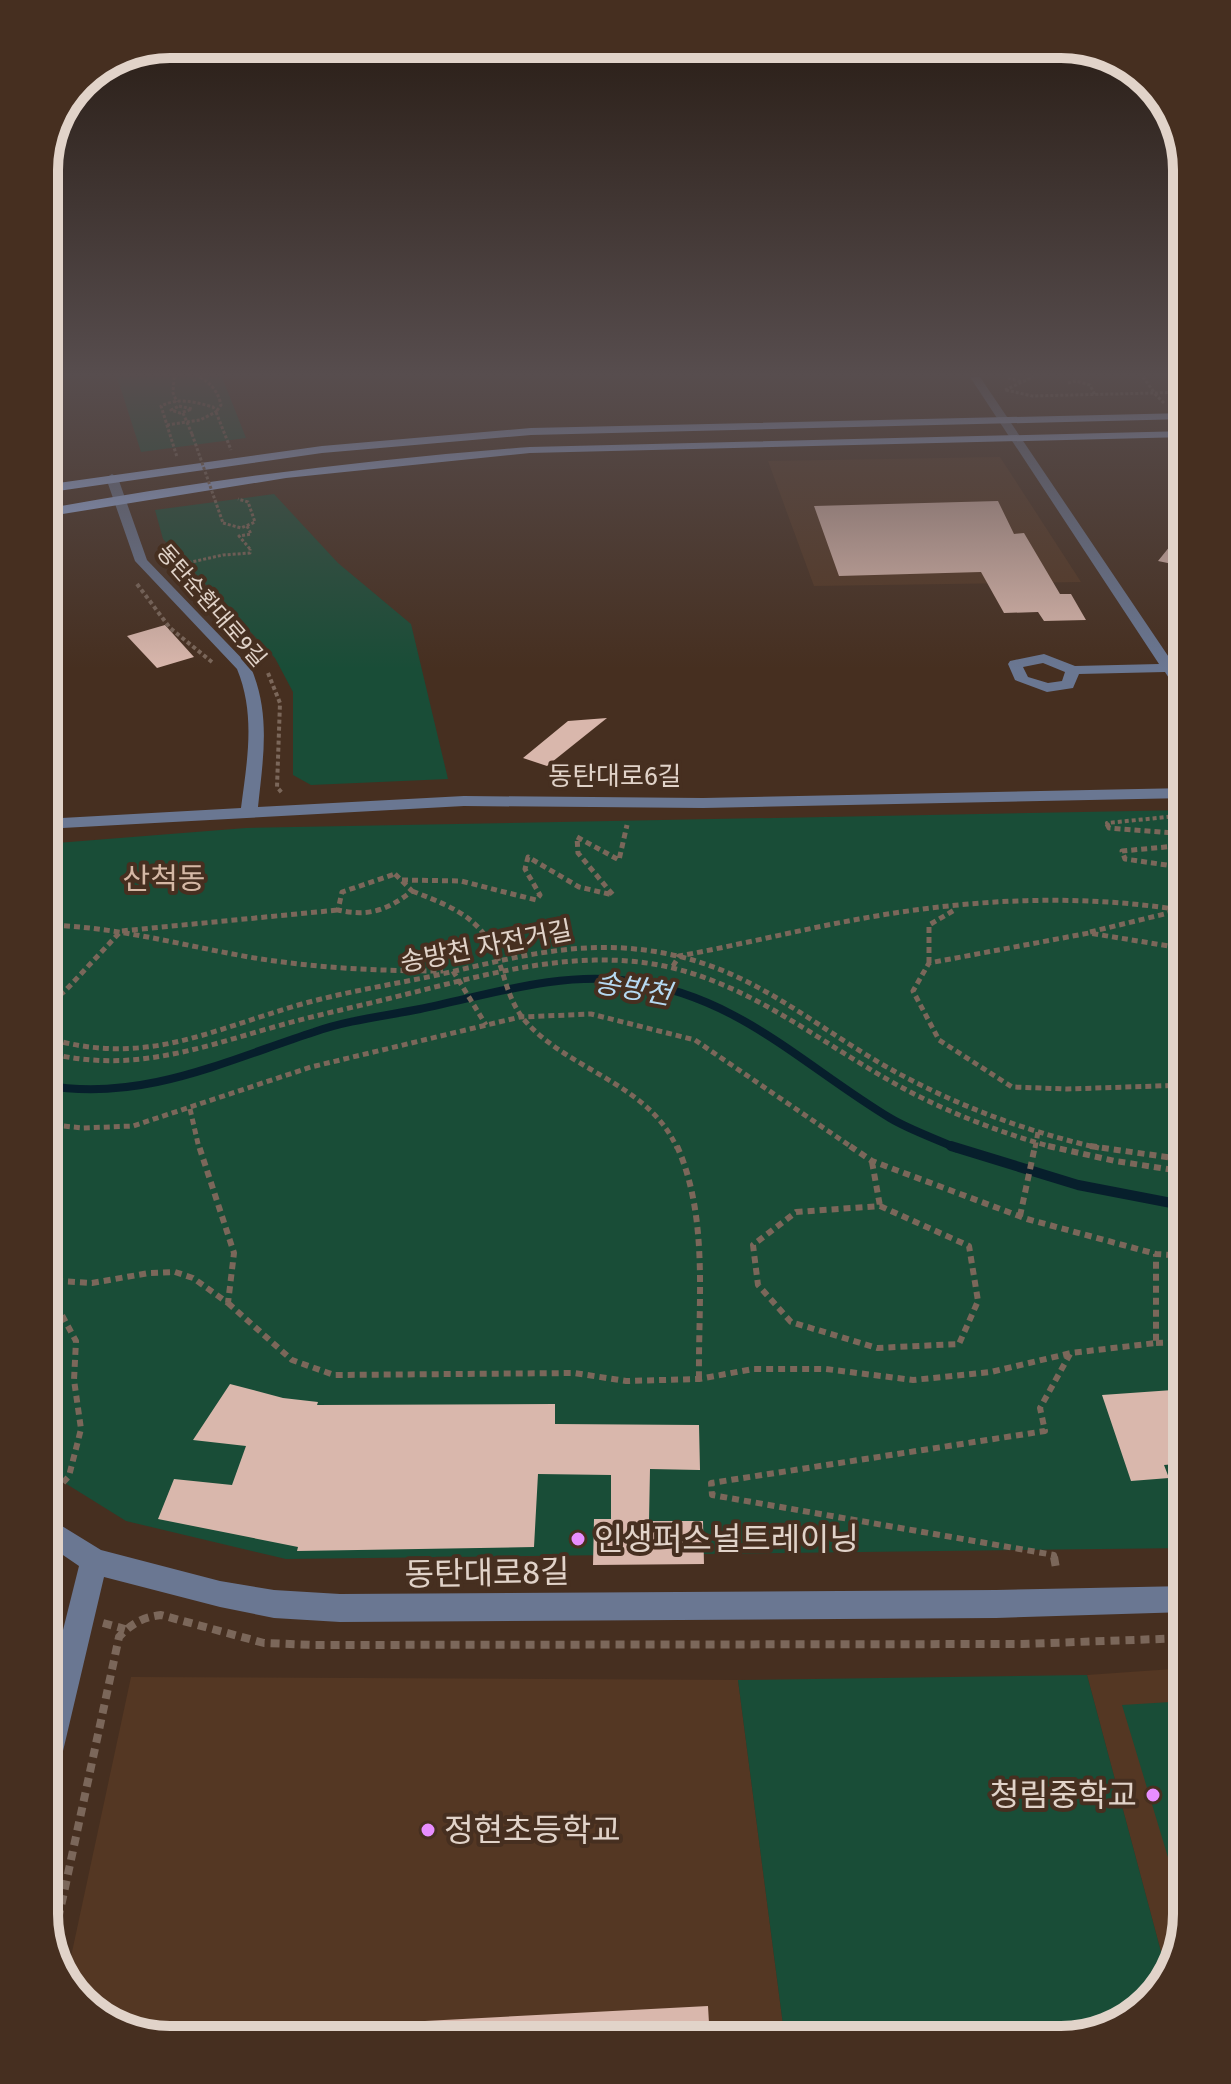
<svg xmlns="http://www.w3.org/2000/svg" width="1231" height="2084" viewBox="0 0 1231 2084" font-family="'Fira Sans','Noto Sans KR',sans-serif">
	<style>
		.built { fill: #543723 }
		.green { fill: #194d37 }
		.lines { fill: none; stroke-linecap: round; stroke-linejoin: round }
		.stream-far1 { stroke: #071f2c; stroke-width: 8 }
		.stream { stroke: #071f2c; stroke-width: 10 }
		.building { fill: #d9b7ac }
		.path-far4 { stroke: #7b675a; stroke-width: 3; stroke-dasharray: 3 2; stroke-linecap: butt }
		.path-far3 { stroke: #7b675a; stroke-width: 4; stroke-dasharray: 4 3; stroke-linecap: butt }
		.path-far2 { stroke: #7b675a; stroke-width: 5; stroke-dasharray: 6 4; stroke-linecap: butt }
		.path-far1 { stroke: #7b675a; stroke-width: 6; stroke-dasharray: 7 5; stroke-linecap: butt }
		.path { stroke: #7b675a; stroke-width: 8; stroke-dasharray: 9 6; stroke-linecap: butt }
		.minor { fill: #6a7792; fill-rule: evenodd }
		.major { fill: #9db8ee; fill-rule: evenodd }
		.path-bridge { stroke: #7b675a; stroke-width: 3; stroke-dasharray: 3 2; stroke-linecap: butt }
		.poi-dot { fill: #e88eff; stroke: #462f20; stroke-width: 3 }
		.labels { text-anchor: middle; stroke-width: 8; stroke-linejoin: round; paint-order: stroke }
		.far-street-label { font-size: 22px; fill: #e1d3c9; stroke: #462f20 }
		.street-label { font-size: 26px; fill: #e1d3c9; stroke: #462f20 }
		.water-label { font-size: 28px; font-style: italic; fill: #b5d9f2; stroke: #462f20 }
		.quarter-label { font-size: 30px; fill: #d5b8a5; stroke: #462f20 }
		.near-poi-label { font-size: 32px; fill: #e1d3c9; stroke: #462f20; text-anchor: start }
		.near-street-label { font-size: 32px; fill: #e1d3c9; stroke: #462f20 }
		.rim { fill: none; stroke: #e1d3c9; stroke-width: 10 }
	</style>
	<rect width="100%" height="100%" fill="#462f20"/>
	<!-- built -->
	<path class="built" d="M1000,457L1081,582L814,586L768,461Z
		M1187,1668V1915L1168,1978L1087,1675Z
		M131,1677L738,1680L785,2040H162L99,2019L66,1980Z"/>
	<!-- green -->
	<path class="green" d="M117,377H222L246,438L141,452Z
		M274,494L338,563L411,624L448,779L311,785L293,775V692L275,658L163,539L155,510Z
		M1187,810V1548L286,1559L126,1521L44,1470V844L246,828Z
		M1087,1675L1168,1978L1166,1984L1117,2027L1061,2040H785L738,1680Z
		M1187,1701V1915L1186,1917L1122,1705Z"/>
	<g class="lines">
		<!-- stream-far1 -->
		<path class="stream-far1" d="M44,1085C140,1103 225,1061 314,1032C348,1020 385,1016 420,1009C489,995 559,971 630,981C738,996 801,1064 890,1118C910,1130 934,1138 956,1148"/>
		<!-- stream -->
		<path class="stream" d="M951,1146L1078,1185L1187,1206"/>
	</g>
	<!-- building -->
	<path class="building" d="M998,501L1014,534L1024,533L1060,594H1071L1086,620L1044,621L1038,612L1004,613L981,572L839,576L814,506Z
		M1187,525V567L1158,561Z
		M165,625L194,657L157,668L127,636Z
		M607,718L547,766L523,758L568,721Z
		M230,1384L283,1398L318,1402L317,1405L555,1404V1424L699,1425L700,1470L650,1469L649,1521H703L704,1564L593,1565L594,1519H611V1475L538,1474L534,1547L297,1551L298,1547L158,1519L174,1479L232,1485L246,1446L193,1440Z
		M1187,1389V1463L1164,1465L1169,1478L1131,1481L1102,1395Z
		M708,2006L710,2040H388L387,2023Z"/>
	<g class="lines">
		<!-- path-far4 -->
		<path class="path-far4" d="M174,377L173,393L177,402
			M200,377C212,384 218,392 221,405L216,412L231,450
			M1143,377L1154,392
			M1008,378L1022,382
			M1068,383L1076,381L1090,385L1095,395
			M1005,390L1033,377
			M1006,390L1032,396L1154,393
			M1164,403L1154,393L1187,392
			M179,406L192,409L180,413L171,410Z
			M183,413L192,434
			M167,425L200,420L216,412L213,407C195,402 179,397 161,406L177,457
			M223,523L241,528L255,522L248,502L238,499
			M247,526L251,534L239,536L250,549
			M169,567L223,555L250,553V549"/>
		<!-- path-far3 -->
		<path class="path-far3" d="M137,584L170,628L212,662
			M268,673L280,703L277,787L282,793
			M1177,709L1187,725
			M1108,826L1107,823L1187,815"/>
		<!-- path-far2 -->
		<path class="path-far2" d="M1107,824L1109,828L1187,834
			M1187,845L1122,851L1125,859L1187,868
			M395,874L412,891C388,910 369,917 338,910L342,892Z
			M402,880L461,881L536,900L540,895L525,869L528,857L579,887L613,895L578,853L577,837L619,860L627,825
			M412,891C461,910 487,921 503,974C508,991 514,1009 527,1023C571,1071 649,1084 677,1148
			M44,925C114,926 180,945 249,957C313,968 378,971 443,971
			M1090,932L1177,911
			M1187,949L1089,933L929,963L913,991L939,1040L1012,1087L1067,1089L1187,1085
			M929,963V925L956,909
			M673,966L679,956C739,945 799,930 859,919C968,899 1077,893 1187,911
			M453,971L486,1025
			M44,1008L65,991L121,931L338,910
			M44,1037C144,1068 207,1031 302,1004C345,992 389,985 433,976C496,962 558,944 624,948C738,956 792,1012 885,1066C952,1104 1024,1131 1099,1148
			M44,1052C128,1074 193,1050 274,1027C316,1015 360,1006 403,995C476,977 552,955 628,961C724,968 794,1024 873,1071C929,1105 992,1131 1056,1148
			M190,1109L199,1148
			M44,1124L83,1128L133,1126L311,1067L520,1017L591,1014L695,1040L853,1148
			M1035,1148L1038,1132"/>
		<!-- path-far1 -->
		<path class="path-far1" d="M677,1146C709,1218 698,1302 699,1379
			M850,1146L872,1161L1027,1219L1156,1254L1187,1256
			M1048,1146L1115,1161L1187,1172
			M1090,1146L1187,1160
			M872,1162L880,1206
			M880,1206L969,1246L978,1301L959,1344L877,1348L791,1322L758,1285L753,1245L796,1212Z
			M1020,1216L1035,1146
			M44,1280L92,1283L149,1273L175,1272L193,1278L228,1303L234,1253L199,1146
			M51,1282L56,1292L57,1306L76,1341L74,1380L81,1429L69,1476L51,1496
			M228,1303L292,1360L334,1375L574,1373L626,1381L699,1379L753,1369H826L913,1380L991,1372L1071,1353L1156,1343V1254
			M1156,1343L1187,1342
			M44,1458L51,1496
			M1055,1559L1054,1555L712,1495L711,1483L1045,1431L1040,1408L1070,1354"/>
		<!-- path -->
		<path class="path" d="M1054,1557L1056,1568
			M44,1607L59,1611
			M103,1623L125,1629
			M52,1948L119,1637C131,1624 143,1617 161,1615L264,1643L315,1645L1022,1644L1187,1638"/>
		<!-- minor -->
		<path class="minor" d="M970,377H980L1187,684V699L1182,698L1165,672L1079,674L1073,688L1047,692L1015,680L1008,664L1010,661L1044,654L1075,666L1159,664ZM1043,663L1065,672L1062,681L1048,683L1028,677L1023,667Z
			M112,474L118,478L147,560L251,668C271,714 263,759 258,807L464,796L703,798L1187,788V798L703,808L464,806L44,829V819L241,808C247,761 256,715 237,669L135,561L106,478Z
			M44,1515L101,1550L220,1581L274,1590L340,1594L996,1590L1187,1586V1612L996,1618L340,1622L274,1618L220,1607L104,1577L59,1768L55,1779L44,1783V1706L79,1566L44,1542Z"/>
		<!-- major -->
		<path class="major" d="M1187,413V419L531,435L322,453L44,493V485L322,446L531,428Z
			M1187,431V437L530,453L286,478L44,517V509C205,480 367,459 530,447Z"/>
		<!-- path-bridge -->
		<path class="path-bridge" d="M192,434L223,523"/>
	</g>
	<!-- sky -->
	<linearGradient id="sky" x2="0" y2="1"><stop stop-color="#261a12"/><stop offset="0.56" stop-color="#574d4e"/><stop offset="1" stop-color="#574d4e" stop-opacity="0"/></linearGradient>
	<rect width="1231" height="669" fill="url(#sky)"/>
	<!-- markers -->
	<g class="poi-dot">
		<circle cx="578" cy="1539" r="8"/>
		<circle cx="1153" cy="1795" r="8"/>
		<circle cx="428" cy="1830" r="8"/>
	</g>
	<g class="labels">
		<!-- far-street labels -->
		<g class="far-street-label">
			<text transform="translate(212 605) rotate(49)" y="8">동탄순환대로9길</text>
		</g>
		<!-- street labels -->
		<g class="street-label">
			<text x="615" y="785">동탄대로6길</text>
			<text transform="translate(486 946) rotate(-11)" y="9">송방천 자전거길</text>
		</g>
		<!-- water labels -->
		<g class="water-label">
			<text transform="translate(633 988) rotate(10)" y="10">송방천</text>
		</g>
		<!-- quarter labels -->
		<g class="quarter-label">
			<text x="164" y="889">산척동</text>
		</g>
		<!-- near-poi labels -->
		<g class="near-poi-label">
			<text x="594" y="1550">인생퍼스널트레이닝</text>
			<text x="1137" y="1806" text-anchor="end">청림중학교</text>
			<text x="444" y="1841">정현초등학교</text>
		</g>
		<!-- near-street labels -->
		<g class="near-street-label">
			<text transform="translate(487 1573) rotate(-1)" y="11">동탄대로8길</text>
		</g>
	</g>
	<!-- crop -->
	<path d="M0 0H1231V2084H0ZM170 58H1061A112 112 0 0 1 1173 170V1914A112 112 0 0 1 1061 2026H170A112 112 0 0 1 58 1914V170A112 112 0 0 1 170 58Z" fill="#462f20" fill-rule="evenodd"/>
	<path class="rim" d="M170 58H1061A112 112 0 0 1 1173 170V1914A112 112 0 0 1 1061 2026H170A112 112 0 0 1 58 1914V170A112 112 0 0 1 170 58Z"/>
</svg>
